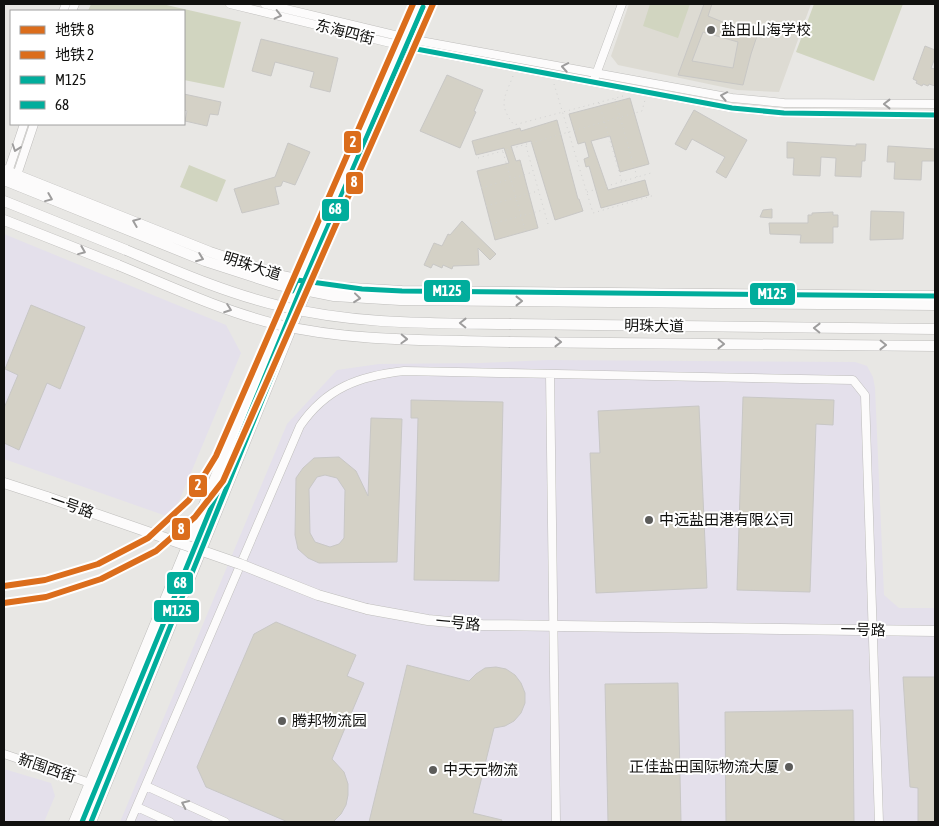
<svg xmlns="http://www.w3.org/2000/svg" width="939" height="826" viewBox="0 0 939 826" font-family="'Asap Condensed','Noto Sans SC',sans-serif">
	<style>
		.industrial { fill: #e4e0eb }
		.built { fill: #dddbd3 }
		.green { fill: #d1d5c0 }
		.building { fill: #d4d1c6; stroke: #c8c7c5; fill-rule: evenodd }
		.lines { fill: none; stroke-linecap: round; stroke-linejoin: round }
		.street-casing { stroke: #bfbebc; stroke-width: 9 }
		.secondary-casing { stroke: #bfbebc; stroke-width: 11 }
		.path { stroke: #d2d2d1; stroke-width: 1; stroke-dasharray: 1 4; stroke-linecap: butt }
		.street { stroke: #fcfbfb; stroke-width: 8 }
		.secondary { stroke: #fcfbfb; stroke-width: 10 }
		.secondary-bridge-casing { stroke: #bfbebc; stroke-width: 11; stroke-linecap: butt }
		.secondary-bridge { stroke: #fcfbfb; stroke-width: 10 }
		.bus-1-casing { stroke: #fff; stroke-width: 9 }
		.bus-2-casing { stroke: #fff; stroke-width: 9 }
		.bus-1 { stroke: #01ad9c; stroke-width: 5 }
		.bus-2 { stroke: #01ad9c; stroke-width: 5 }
		.metro-1-casing { stroke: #fff; stroke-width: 10 }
		.metro-2-casing { stroke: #fff; stroke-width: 10 }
		.metro-1 { stroke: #db6d1c; stroke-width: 6 }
		.metro-2 { stroke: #db6d1c; stroke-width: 6 }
		.oneway { stroke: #9e9d9d }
		.poi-dot { fill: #5c5c5a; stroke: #fff; stroke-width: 2 }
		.labels { text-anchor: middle; stroke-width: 4; stroke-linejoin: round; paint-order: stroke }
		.poi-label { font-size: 15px; fill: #11110f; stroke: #fff; text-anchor: start }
		.street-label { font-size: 15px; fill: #11110f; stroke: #fff }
		.line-badge { stroke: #fff; stroke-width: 2 }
		.badge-label { font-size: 14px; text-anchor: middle; font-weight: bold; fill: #fff }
	</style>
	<rect width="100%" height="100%" fill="#e8e7e4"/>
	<!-- industrial -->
	<path class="industrial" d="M4,234L226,325L241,353L172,518L4,459Z
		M548,360L855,362L867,366L873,377L875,388L884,595L899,608H935V822H120L287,424L337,370L379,364L480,363Z
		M4,769L51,783L55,796L44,822H4Z"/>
	<!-- built -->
	<path class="built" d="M629,4H811L779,92L737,90L618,65L611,56Z"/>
	<!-- green -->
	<path class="green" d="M91,4H162L241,22L224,88L184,80V11H88Z
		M650,4H690L678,38L643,26Z
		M814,4H903L874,81L796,52Z
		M189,165L226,180L217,202L180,187Z"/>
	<!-- building -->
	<path class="building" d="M704,4H712L708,16L757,36L751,54L743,85L678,75ZM703,32L738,42L733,68L692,61Z
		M261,39L338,58L330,92L310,87L314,72L275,62L271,76L252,71Z
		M925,46L935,50V58L931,68L935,69V86L929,84L928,86L923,84L922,86L916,83L917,81L913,79Z
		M447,75L483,90L474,111L476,112L460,148L420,131Z
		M184,94L221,102L218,115L210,114L207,126L185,121L187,111L184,110Z
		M630,98L649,164L620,172L610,136L591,141L608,190L645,180L649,195L601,208L589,166L586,167L584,159L589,157L585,142L578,144L569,114Z
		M694,110L747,140L726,178L716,172L725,157L692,139L686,150L675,144Z
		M557,120L578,199H579L583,211L555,220L531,141L511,146L516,161L520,160L538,228L495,240L477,171L509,163L504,148L476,155L472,141L520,128L521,131Z
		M787,142L856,146V144H866L865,161H862L861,177L835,176L836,158L821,157L820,176L793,175L794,158H787Z
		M288,143L310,152L295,185L283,181L281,186L275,187L279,204L242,213L234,189L275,177Z
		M888,146L935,149V161H922L921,180L894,179L895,162H887Z
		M772,209V218L760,217L763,210Z
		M871,211L904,212L903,239L870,240Z
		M833,212V215H838V227H833V243H800L801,235L770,234L769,223H808V215H812V213Z
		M462,221L496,254L490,260L478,248L479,265L453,266L452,269L443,265L442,268L433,264L431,268L424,265L434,243L442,246L448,234L450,235Z
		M31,305L85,327L60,389L47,383L19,450L4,443V408L18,375L5,369Z
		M743,397L834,400L833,425L816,424L810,592L737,590Z
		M411,400L503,402L499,581L414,580L418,418H411Z
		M699,406L707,588L596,593L590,453H600L598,411Z
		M371,418L402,419L397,562L319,563L308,558L298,549L295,535L296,478L303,468L314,458L339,457L356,471L368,496ZM325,475L337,478L345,490L344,538L339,544L330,547L315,542L310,533L309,489L317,477Z
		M276,622L356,655L347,676L364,683L332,759L344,772L348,784V795L346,805L341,814L333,822H288L206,787L197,767L254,634Z
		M407,665L469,681L476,674L485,668L496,667L506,669L515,675L521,683L525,693V703L521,713L514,721L505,726L494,728L473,813L502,820L501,822H369Z
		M903,677H935V822H918V788L910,787Z
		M678,683L681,822H608L605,684Z
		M853,710L854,822H726L725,712Z"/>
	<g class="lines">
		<defs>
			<path id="street" d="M230,4L411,48L732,108L784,113L935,115
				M265,4L415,40L732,98L784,103L935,104
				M63,11L66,4
				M72,11L75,4
				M595,77L622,4
				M8,172L24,124
				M17,175L34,124
				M550,374L556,822
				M4,754L90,783
				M146,786L225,822
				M137,807L170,822
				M130,822L300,426C326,388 359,376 404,371L853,380L865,395L879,822"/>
			<path id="secondary" d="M4,170L210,252L282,276L334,287L402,291L935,296
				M4,180L205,261L279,285L334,296L400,300L935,305
				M4,201L126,250
				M4,220L118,265
				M511,324L935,329
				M510,342L935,346
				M4,483L47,497
				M367,609L428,620L482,625L935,631
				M74,822L293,288L416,4
				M91,822L310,282L430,4"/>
		</defs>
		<!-- street casing -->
		<use href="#street" class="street-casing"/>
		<!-- secondary casing -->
		<use href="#secondary" class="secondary-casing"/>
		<!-- path -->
		<path class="path" d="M119,11L120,4
			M513,76C504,99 498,104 514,125L623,96
			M554,84L593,213L655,195
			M615,99L637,177
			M599,103L622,182
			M526,146L548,224
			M503,152L526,233
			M478,158L642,111L645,100
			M481,188L533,172
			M587,192L651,173
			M486,206L538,191
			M491,224L543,210"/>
		<!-- street -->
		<use href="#street" class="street"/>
		<!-- secondary -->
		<use href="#secondary" class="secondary"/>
		<defs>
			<path id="secondary-bridge" d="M126,250C176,271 226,293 280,306C356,325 434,323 511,324
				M118,265C169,286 220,310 275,324C351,342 431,340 510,342
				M47,497L240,564L318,595L367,609"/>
		</defs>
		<!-- secondary-bridge casing -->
		<use href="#secondary-bridge" class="secondary-bridge-casing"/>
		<!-- secondary-bridge -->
		<use href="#secondary-bridge" class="secondary-bridge"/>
		<defs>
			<path id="bus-1" d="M292,291L297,280L362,289L402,291L935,296
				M91,822L310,282L411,48L732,108L784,113L935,115"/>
			<path id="bus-2" d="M82,822L300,291L423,7"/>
		</defs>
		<!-- bus-1 casing -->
		<use href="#bus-1" class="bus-1-casing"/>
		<!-- bus-2 casing -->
		<use href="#bus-2" class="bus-2-casing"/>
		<!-- bus-1 -->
		<use href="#bus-1" class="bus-1"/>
		<!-- bus-2 -->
		<use href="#bus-2" class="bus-2"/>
		<defs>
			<path id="metro-1" d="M4,603L46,597L101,579L156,551L195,517L223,481L433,4"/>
			<path id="metro-2" d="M4,586L45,580L98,564L148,538L189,500L216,456L413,4"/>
		</defs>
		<!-- metro-1 casing -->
		<use href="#metro-1" class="metro-1-casing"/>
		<!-- metro-2 casing -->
		<use href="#metro-2" class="metro-2-casing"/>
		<!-- metro-1 -->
		<use href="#metro-1" class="metro-1"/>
		<!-- metro-2 -->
		<use href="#metro-2" class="metro-2"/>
	</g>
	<!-- one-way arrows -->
	<defs><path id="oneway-chevron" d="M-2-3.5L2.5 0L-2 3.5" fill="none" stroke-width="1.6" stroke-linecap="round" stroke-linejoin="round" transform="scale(1.25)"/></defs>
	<g class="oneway">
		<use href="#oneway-chevron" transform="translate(278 15) rotate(14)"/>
		<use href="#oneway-chevron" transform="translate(565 67) rotate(-170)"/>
		<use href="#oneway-chevron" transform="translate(724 96) rotate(-169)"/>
		<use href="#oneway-chevron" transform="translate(887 104) rotate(-180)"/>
		<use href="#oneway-chevron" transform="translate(16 148) rotate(109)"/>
		<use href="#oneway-chevron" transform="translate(49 198) rotate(22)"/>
		<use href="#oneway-chevron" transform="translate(136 222) rotate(-158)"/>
		<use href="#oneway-chevron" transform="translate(82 251) rotate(22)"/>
		<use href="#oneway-chevron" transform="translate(200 258) rotate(21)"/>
		<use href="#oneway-chevron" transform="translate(357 298) rotate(6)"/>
		<use href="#oneway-chevron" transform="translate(519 301)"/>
		<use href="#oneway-chevron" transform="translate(228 309) rotate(20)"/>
		<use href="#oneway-chevron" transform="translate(463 323) rotate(-179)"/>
		<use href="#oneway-chevron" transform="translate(817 328) rotate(-179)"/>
		<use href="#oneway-chevron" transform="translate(404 339) rotate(2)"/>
		<use href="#oneway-chevron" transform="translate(558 342) rotate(1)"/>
		<use href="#oneway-chevron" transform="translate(721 344) rotate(1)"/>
		<use href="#oneway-chevron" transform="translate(883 345) rotate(1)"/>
		<use href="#oneway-chevron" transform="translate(185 804) rotate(-155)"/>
	</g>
	<!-- markers -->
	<g class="poi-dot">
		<circle cx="711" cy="30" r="5"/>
		<circle cx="649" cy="520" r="5"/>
		<circle cx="282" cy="721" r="5"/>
		<circle cx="789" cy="767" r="5"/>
		<circle cx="433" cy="770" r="5"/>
	</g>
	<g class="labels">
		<!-- poi labels -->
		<g class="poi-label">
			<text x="721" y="35">盐田山海学校</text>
			<text x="659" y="525">中远盐田港有限公司</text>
			<text x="292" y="726">腾邦物流园</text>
			<text x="779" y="772" text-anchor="end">正佳盐田国际物流大厦</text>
			<text x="443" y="775">中天元物流</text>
		</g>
		<!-- street labels -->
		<g class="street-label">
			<text transform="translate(345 32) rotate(14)" y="5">东海四街</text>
			<text transform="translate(252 266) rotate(18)" y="5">明珠大道</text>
			<text transform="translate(654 326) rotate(1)" y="5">明珠大道</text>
			<text transform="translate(72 506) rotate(19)" y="5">一号路</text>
			<text transform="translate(458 623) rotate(5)" y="5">一号路</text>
			<text transform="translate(863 630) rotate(1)" y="5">一号路</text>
			<text transform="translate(47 768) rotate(19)" y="5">新围西街</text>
		</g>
	</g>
	<g class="line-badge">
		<rect x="343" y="130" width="19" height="24" rx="5" fill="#db6d1c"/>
		<rect x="345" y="171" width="19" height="24" rx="5" fill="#db6d1c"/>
		<rect x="321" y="198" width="29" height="24" rx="5" fill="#01ad9c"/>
		<rect x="423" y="279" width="48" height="24" rx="5" fill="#01ad9c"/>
		<rect x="749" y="282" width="47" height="24" rx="5" fill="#01ad9c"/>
		<rect x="188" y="474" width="20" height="24" rx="5" fill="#db6d1c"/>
		<rect x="171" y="517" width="20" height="24" rx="5" fill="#db6d1c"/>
		<rect x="166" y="571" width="28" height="24" rx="5" fill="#01ad9c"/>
		<rect x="153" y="599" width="47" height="24" rx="5" fill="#01ad9c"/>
	</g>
	<g class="badge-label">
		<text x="353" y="147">2</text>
		<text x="354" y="187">8</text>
		<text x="335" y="214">68</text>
		<text x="447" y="296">M125</text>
		<text x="772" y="299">M125</text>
		<text x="198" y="490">2</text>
		<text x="181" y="534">8</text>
		<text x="180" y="588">68</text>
		<text x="177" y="616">M125</text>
	</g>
	<!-- border -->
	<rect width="939" height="826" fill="none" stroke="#11110f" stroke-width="10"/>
	<!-- legend -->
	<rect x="10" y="10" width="175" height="115" fill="#ffffff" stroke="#a0a09f"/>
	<rect x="20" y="26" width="25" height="8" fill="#db6d1c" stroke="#a0a09f"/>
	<text x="55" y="35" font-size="15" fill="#11110f">地铁 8</text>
	<rect x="20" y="51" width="25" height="8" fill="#db6d1c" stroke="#a0a09f"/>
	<text x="55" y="60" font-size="15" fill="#11110f">地铁 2</text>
	<rect x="20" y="76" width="25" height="8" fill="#01ad9c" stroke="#a0a09f"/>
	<text x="55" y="85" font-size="15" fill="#11110f">M125</text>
	<rect x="20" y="101" width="25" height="8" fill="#01ad9c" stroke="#a0a09f"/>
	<text x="55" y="110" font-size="15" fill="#11110f">68</text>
</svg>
